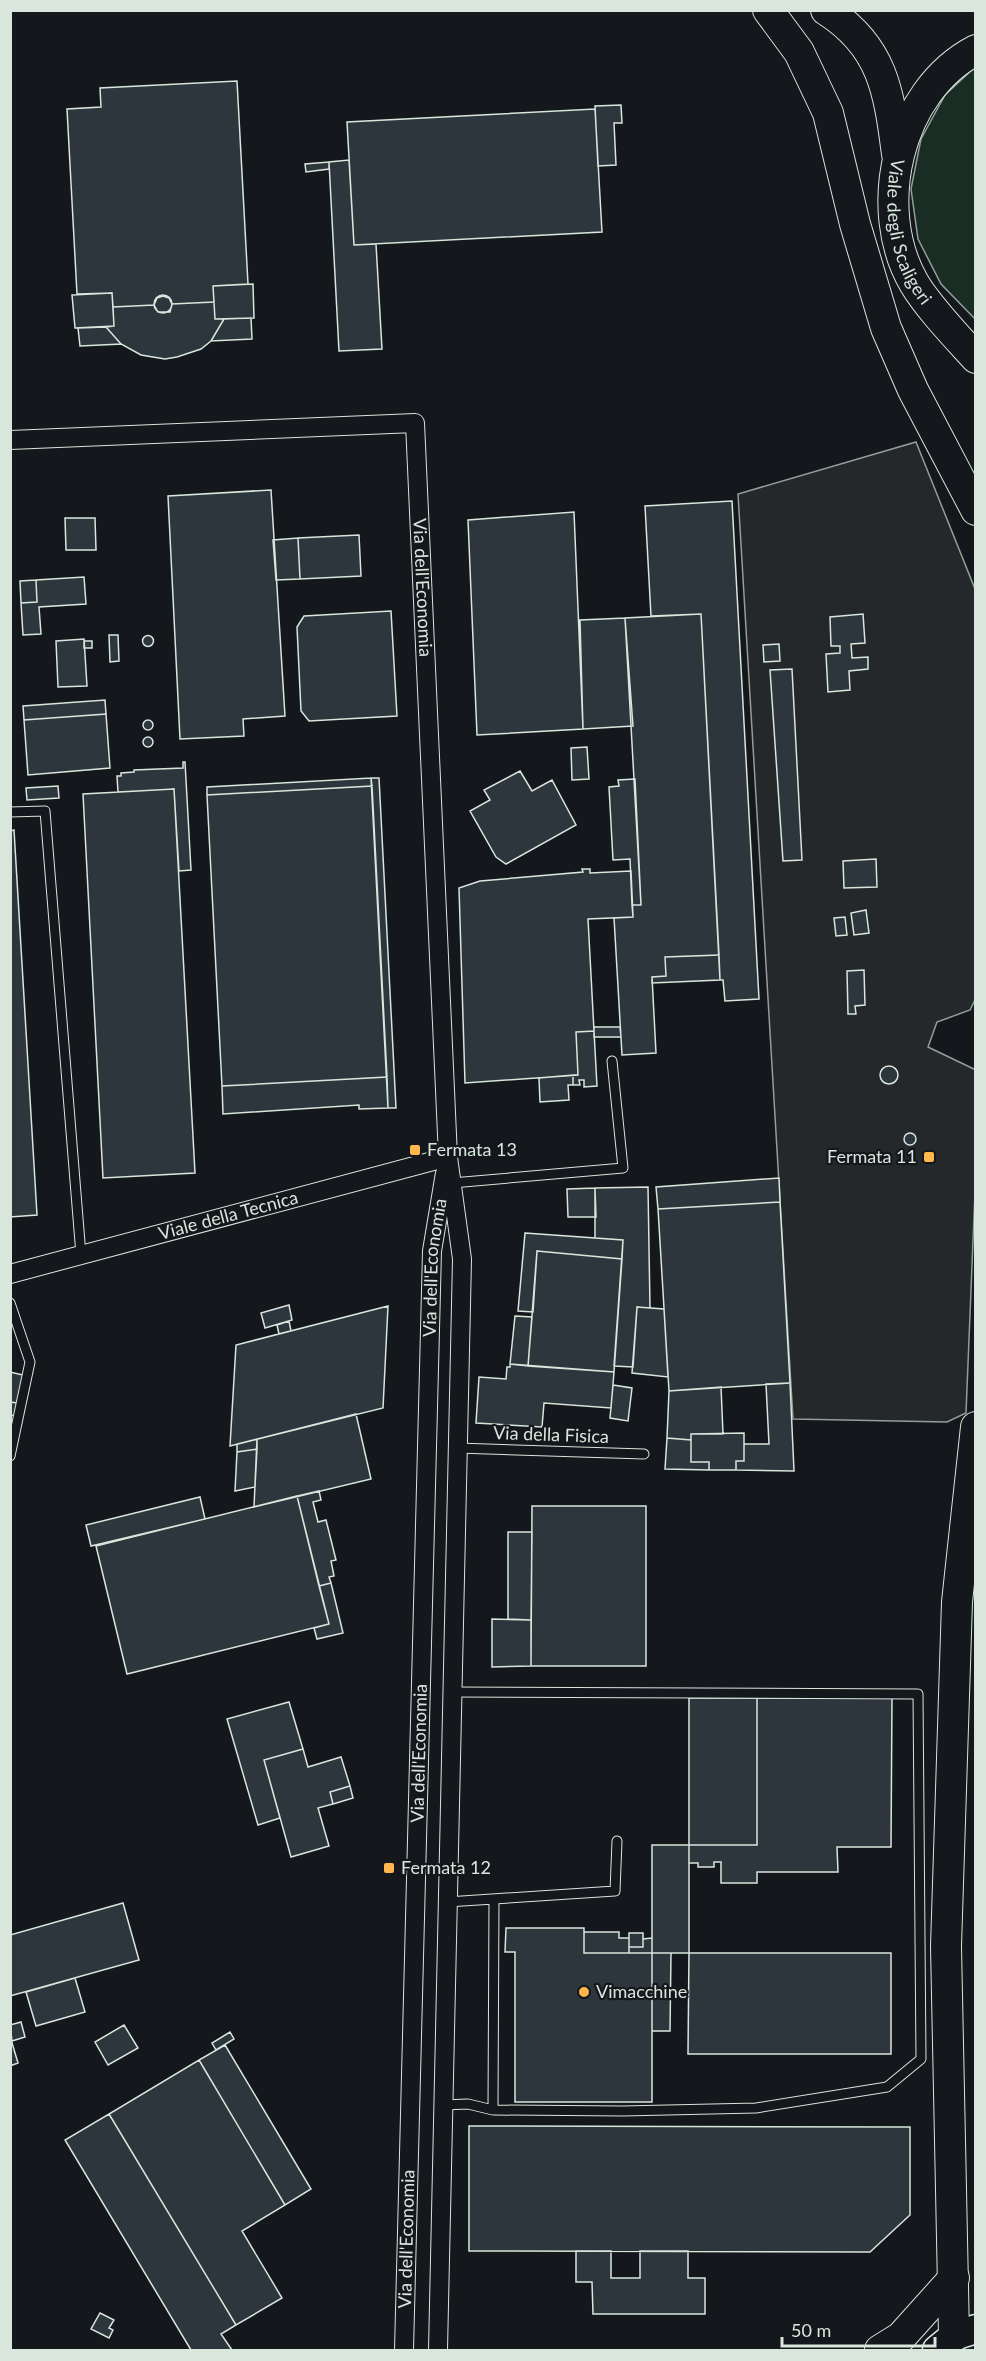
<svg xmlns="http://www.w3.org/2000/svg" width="986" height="2361" viewBox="0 0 986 2361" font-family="Lato,sans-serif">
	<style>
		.green { fill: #1a2d24; stroke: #939e99; stroke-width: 1.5 }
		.parking { fill: #24282b; stroke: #939e99; stroke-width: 1.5 }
		.building { fill: #2c363c; stroke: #d8e6dc; stroke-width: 1.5 }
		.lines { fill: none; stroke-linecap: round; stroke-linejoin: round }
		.service-casing { stroke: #d8e6dc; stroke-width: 11 }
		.minor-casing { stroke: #d8e6dc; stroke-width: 20 }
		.primary-casing { stroke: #d8e6dc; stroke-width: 31 }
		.trunk-casing { stroke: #d8e6dc; stroke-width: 32 }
		.service { stroke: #14181c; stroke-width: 9 }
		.minor { stroke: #14181c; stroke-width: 18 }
		.primary { stroke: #14181c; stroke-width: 28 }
		.trunk { stroke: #14181c; stroke-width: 30 }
		.poi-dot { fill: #ffb74d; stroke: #14181c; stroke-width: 2 }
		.labels { text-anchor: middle; stroke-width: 4.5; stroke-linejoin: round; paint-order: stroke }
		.street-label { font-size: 18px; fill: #d8e6dc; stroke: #14181c }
		.poi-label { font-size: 18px; fill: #d8e6dc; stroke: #14181c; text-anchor: start }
	</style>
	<rect width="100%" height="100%" fill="#14181c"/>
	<!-- green -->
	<path class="green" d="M975,67V319L941,284L918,239L911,189L921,139L945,95Z"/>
	<!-- parking -->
	<path class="parking" d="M916,442L975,589V1000L970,1010L937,1022L928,1047L976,1070L975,1192L966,1413L947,1422L793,1419L738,494Z"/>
	<!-- building -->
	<path class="building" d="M237,81L248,284L213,286L214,302L172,304L169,298L163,296L157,298L154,305L113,307L112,293L77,294L67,109L101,107L100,88Z
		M621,105L622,123H614L616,165L598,166L595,106Z
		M595,109L602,232L354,245L347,122Z
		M349,160L354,245L376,244L382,349L339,351L329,162Z
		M329,162V169L306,172L305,164Z
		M253,284L254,318L215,319L213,286Z
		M112,293L114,326L75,328L72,295Z
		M154 304a9 9 0 1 1 18 0a9 9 0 1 1-18 0Z
		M214,302L215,319H224L211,341L201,349L177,357L165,359L141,355L121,344L106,327L114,326L113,307L154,305L158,312H170L172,304Z
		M251,318L252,339L211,341L224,319Z
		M106,327L121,344L80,346L78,328Z
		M271,490L285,716L243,719L244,736L180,739L168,496Z
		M732,501L759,999L725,1001L723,980H720L701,614L651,616L645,506Z
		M574,512L583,729L477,735L468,520Z
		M65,518H95L96,550H66Z
		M359,535L361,576L300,579L298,538Z
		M298,538L300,579L276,580L273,540Z
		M84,577L86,604L39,607L41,634L23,635L21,603L37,602L36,580Z
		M36,580L37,602L21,603L20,581Z
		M391,611L397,716L309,721L301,711L297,627L304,616Z
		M701,614L719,955L665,957L666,976L652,977L656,1053L622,1055L614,918L633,917L632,905H641L625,618Z
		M863,614L865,643L851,644L852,658L868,657V669L849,671L850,690L828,692L826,654L840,653V646H831L830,617Z
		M625,618L633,726L583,729L580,620Z
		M109,635H118L119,661L110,662Z
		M142.5 641a5.5 5.5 0 1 1 11 0a5.5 5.5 0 1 1-11 0Z
		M84,639L87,686L58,687L56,641Z
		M84,641H92V648H84Z
		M779,644L780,661L764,662L763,645Z
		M792,669L802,860L783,861L770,670Z
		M105,700L106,714L24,720L23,706Z
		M106,714L110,768L28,775L24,720Z
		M143 725a5 5 0 1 1 10 0a5 5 0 1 1-10 0Z
		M143 742a5 5 0 1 1 10 0a5 5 0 1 1-10 0Z
		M587,747L589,779L572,780L571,748Z
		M183,762H185L191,870L179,871L174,789L118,792L117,776H121V773L134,772V770L183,768Z
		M520,771L532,791L552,780L576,825L506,864L496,857L470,811L490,800L484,790Z
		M371,778L372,786L207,795V787Z
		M371,778H379L396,1108H388Z
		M635,779L641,905H632L630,859L613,860L609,787L619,786L618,780Z
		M58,786L59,798L27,800L26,788Z
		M372,786L387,1077L222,1086L207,795Z
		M174,789L195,1173L103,1178L83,794Z
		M14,830L37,1215L10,1217V831Z
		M876,859L877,887L844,888L843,861Z
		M582,869H590V873L631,871L633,917L588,919L594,1031L576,1032L578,1075L465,1083L459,888L480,881L583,872Z
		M866,910L869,933L854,935L851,913Z
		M845,917L847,935L836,936L834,918Z
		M719,955L720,980L652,983V977L666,976L665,957Z
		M864,970L865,1005L855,1006L856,1014H848L847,971Z
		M594,1027H620L621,1037H594Z
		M594,1031L597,1086L584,1087V1080H579L580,1085H573V1075H578L576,1032Z
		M880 1075a9 9 0 1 1 18 0a9 9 0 1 1-18 0Z
		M573,1075V1085H568L569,1100L540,1102L539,1078Z
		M387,1077L388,1108L359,1109V1105L223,1114L222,1086Z
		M904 1139a6 6 0 1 1 12 0a6 6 0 1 1-12 0Z
		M779,1178L780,1202L658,1209L656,1187Z
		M648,1187L650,1308L637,1307L633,1367L614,1366L623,1240L595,1238V1188Z
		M595,1188L596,1217H568L567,1189Z
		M780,1202L790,1383L669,1391L658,1209Z
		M525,1233L623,1240L622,1259L537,1251L533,1312L518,1311Z
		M537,1251L622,1259L614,1372L528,1366Z
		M289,1305L292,1320L265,1328L261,1313Z
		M388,1306L383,1408L230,1446L236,1345Z
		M637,1307L664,1309L668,1377L632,1373Z
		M515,1316L532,1317L528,1366L510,1364Z
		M289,1321L291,1331L279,1334L277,1325Z
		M510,1364L614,1372L611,1408L544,1403L542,1427L476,1423L479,1377L506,1379L507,1367H510Z
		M10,1372L23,1375L17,1403L10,1402Z
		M790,1383L794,1471L736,1470V1461H744V1444H769L766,1384Z
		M613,1385L632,1388L628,1421L610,1418Z
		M721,1387L723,1434H691V1440L667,1438L669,1391Z
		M10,1402L17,1403L15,1416L10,1415Z
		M356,1414L371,1479L254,1507L257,1439Z
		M744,1433V1461H736V1470H709V1462H691V1434Z
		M667,1438L691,1440V1462H709V1470L665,1469Z
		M257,1439V1449L237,1452V1444Z
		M257,1449L255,1487L235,1491L237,1452Z
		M319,1491L321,1500L313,1502L318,1522L326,1520L336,1560L331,1561L334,1576L329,1577L331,1583L319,1586L297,1496Z
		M297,1496L329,1624L127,1674L96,1546Z
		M200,1497L205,1519L91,1546L86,1525Z
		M532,1506H646V1666H531Z
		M508,1532H532L531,1620L508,1619Z
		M331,1583L343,1633L317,1639L314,1628L329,1624L319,1586Z
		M492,1619L531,1620V1666L492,1667Z
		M689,1698H757V1845H689Z
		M757,1698H892L891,1847H837L838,1872H757V1883H721V1862H714V1867H698V1863H689V1845H757Z
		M289,1702L303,1749L264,1760L280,1818L258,1825L227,1719Z
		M303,1749L308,1767L341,1757L350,1786L330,1792L333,1804L318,1808L329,1846L291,1857L264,1760Z
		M350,1786L353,1798L333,1804L330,1792Z
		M652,1845H689V1953H652Z
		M123,1903L139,1960L10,1996V1935Z
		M506,1928H584V1953H652V2102H515V1952H505Z
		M584,1932H619V1938H629V1953H584Z
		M629,1933H643V1947H629Z
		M652,1938V1953H629V1947H643V1939Z
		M652,1953H671L670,2031H652Z
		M689,1953H891V2054H688Z
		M75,1978L85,2012L36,2026L26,1992Z
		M21,2022L25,2037L12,2041L10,2025Z
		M124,2025L138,2048L108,2065L95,2042Z
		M230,2032L234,2039L216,2050L212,2043Z
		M10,2036L18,2063L10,2066Z
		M225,2045L311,2189L285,2205L199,2060Z
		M199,2060L285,2205L242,2231L282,2298L236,2325L109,2114Z
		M109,2114L236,2325L221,2334L232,2350H191L65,2140Z
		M469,2126L910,2127V2215L870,2252L469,2251Z
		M576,2251H611V2278H640V2251H688V2278H705V2314H593L592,2282H576Z
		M100,2313L114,2320L109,2328L113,2330L109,2338L91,2329Z"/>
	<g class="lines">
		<defs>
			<path id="service" d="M10,812L45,811L81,1255
				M452,1183L623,1168L612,1061
				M10,1303L30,1362L10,1456
				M457,1448L644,1454
				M452,1692L918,1694L921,2059L887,2087L756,2108L623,2111L493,2110
				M447,1902L615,1891L617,1841
				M442,2105L468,2104L493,2110L494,1899"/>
			<g id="minor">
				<path id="s1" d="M10,440L415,423L448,1157L462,1259L438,2350"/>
				<path id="s2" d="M10,1274L448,1157"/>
				<path id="s3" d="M404,2350L432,1251L445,1173"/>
			</g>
			<path id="primary" d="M937,2350L954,2336L976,2329"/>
			<g id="trunk">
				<path d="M768,10L799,52L828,113L855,224L886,328L913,390L976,510"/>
				<path d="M826,10C883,46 889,92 897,154"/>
				<path id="s4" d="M976,50C897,91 871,209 914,283C928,307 957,337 976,358"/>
				<path d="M954,2336L946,1946L957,1602L976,1427"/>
				<path d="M880,2350L901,2337L954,2278"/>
			</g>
		</defs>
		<!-- service casing -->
		<use href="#service" class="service-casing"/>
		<!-- minor casing -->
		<use href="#minor" class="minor-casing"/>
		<!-- primary casing -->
		<use href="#primary" class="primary-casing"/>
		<!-- trunk casing -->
		<use href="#trunk" class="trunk-casing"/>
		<!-- service -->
		<use href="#service" class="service"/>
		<!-- minor -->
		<use href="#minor" class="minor"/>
		<!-- primary -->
		<use href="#primary" class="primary"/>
		<!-- trunk -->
		<use href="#trunk" class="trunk"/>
	</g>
	<!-- markers -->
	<g class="poi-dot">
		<rect x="409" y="1144" width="12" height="12" rx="3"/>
		<rect x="923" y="1151" width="12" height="12" rx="3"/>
		<rect x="383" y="1862" width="12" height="12" rx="3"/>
		<circle cx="584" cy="1992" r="6"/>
	</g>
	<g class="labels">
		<!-- street labels -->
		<g class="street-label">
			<text dy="6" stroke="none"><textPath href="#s4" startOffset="214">Viale degli Scaligeri</textPath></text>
			<text dy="6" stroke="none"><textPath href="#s1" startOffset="570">Via dell'Economia</textPath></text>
			<text dy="6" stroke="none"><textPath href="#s2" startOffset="226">Viale della Tecnica</textPath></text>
			<text dy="6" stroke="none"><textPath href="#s3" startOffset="1083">Via dell'Economia</textPath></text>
			<text transform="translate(551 1435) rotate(2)" y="6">Via della Fisica</text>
			<text dy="6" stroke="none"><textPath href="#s3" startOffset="597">Via dell'Economia</textPath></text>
			<text dy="6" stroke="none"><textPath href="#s3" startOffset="111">Via dell'Economia</textPath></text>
		</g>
		<!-- poi labels -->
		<g class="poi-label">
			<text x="427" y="1156">Fermata 13</text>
			<text x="917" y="1163" text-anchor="end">Fermata 11</text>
			<text x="401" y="1874">Fermata 12</text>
			<text x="596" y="1998">Vimacchine</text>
		</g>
	</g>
	<!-- border -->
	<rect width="986" height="2361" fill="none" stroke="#d8e6dc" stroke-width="24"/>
	<!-- scale -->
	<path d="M782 2337v9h153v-9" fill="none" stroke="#d8e6dc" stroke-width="3"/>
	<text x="791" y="2337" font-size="18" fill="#d8e6dc" stroke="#14181c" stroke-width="4.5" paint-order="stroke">50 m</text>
</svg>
